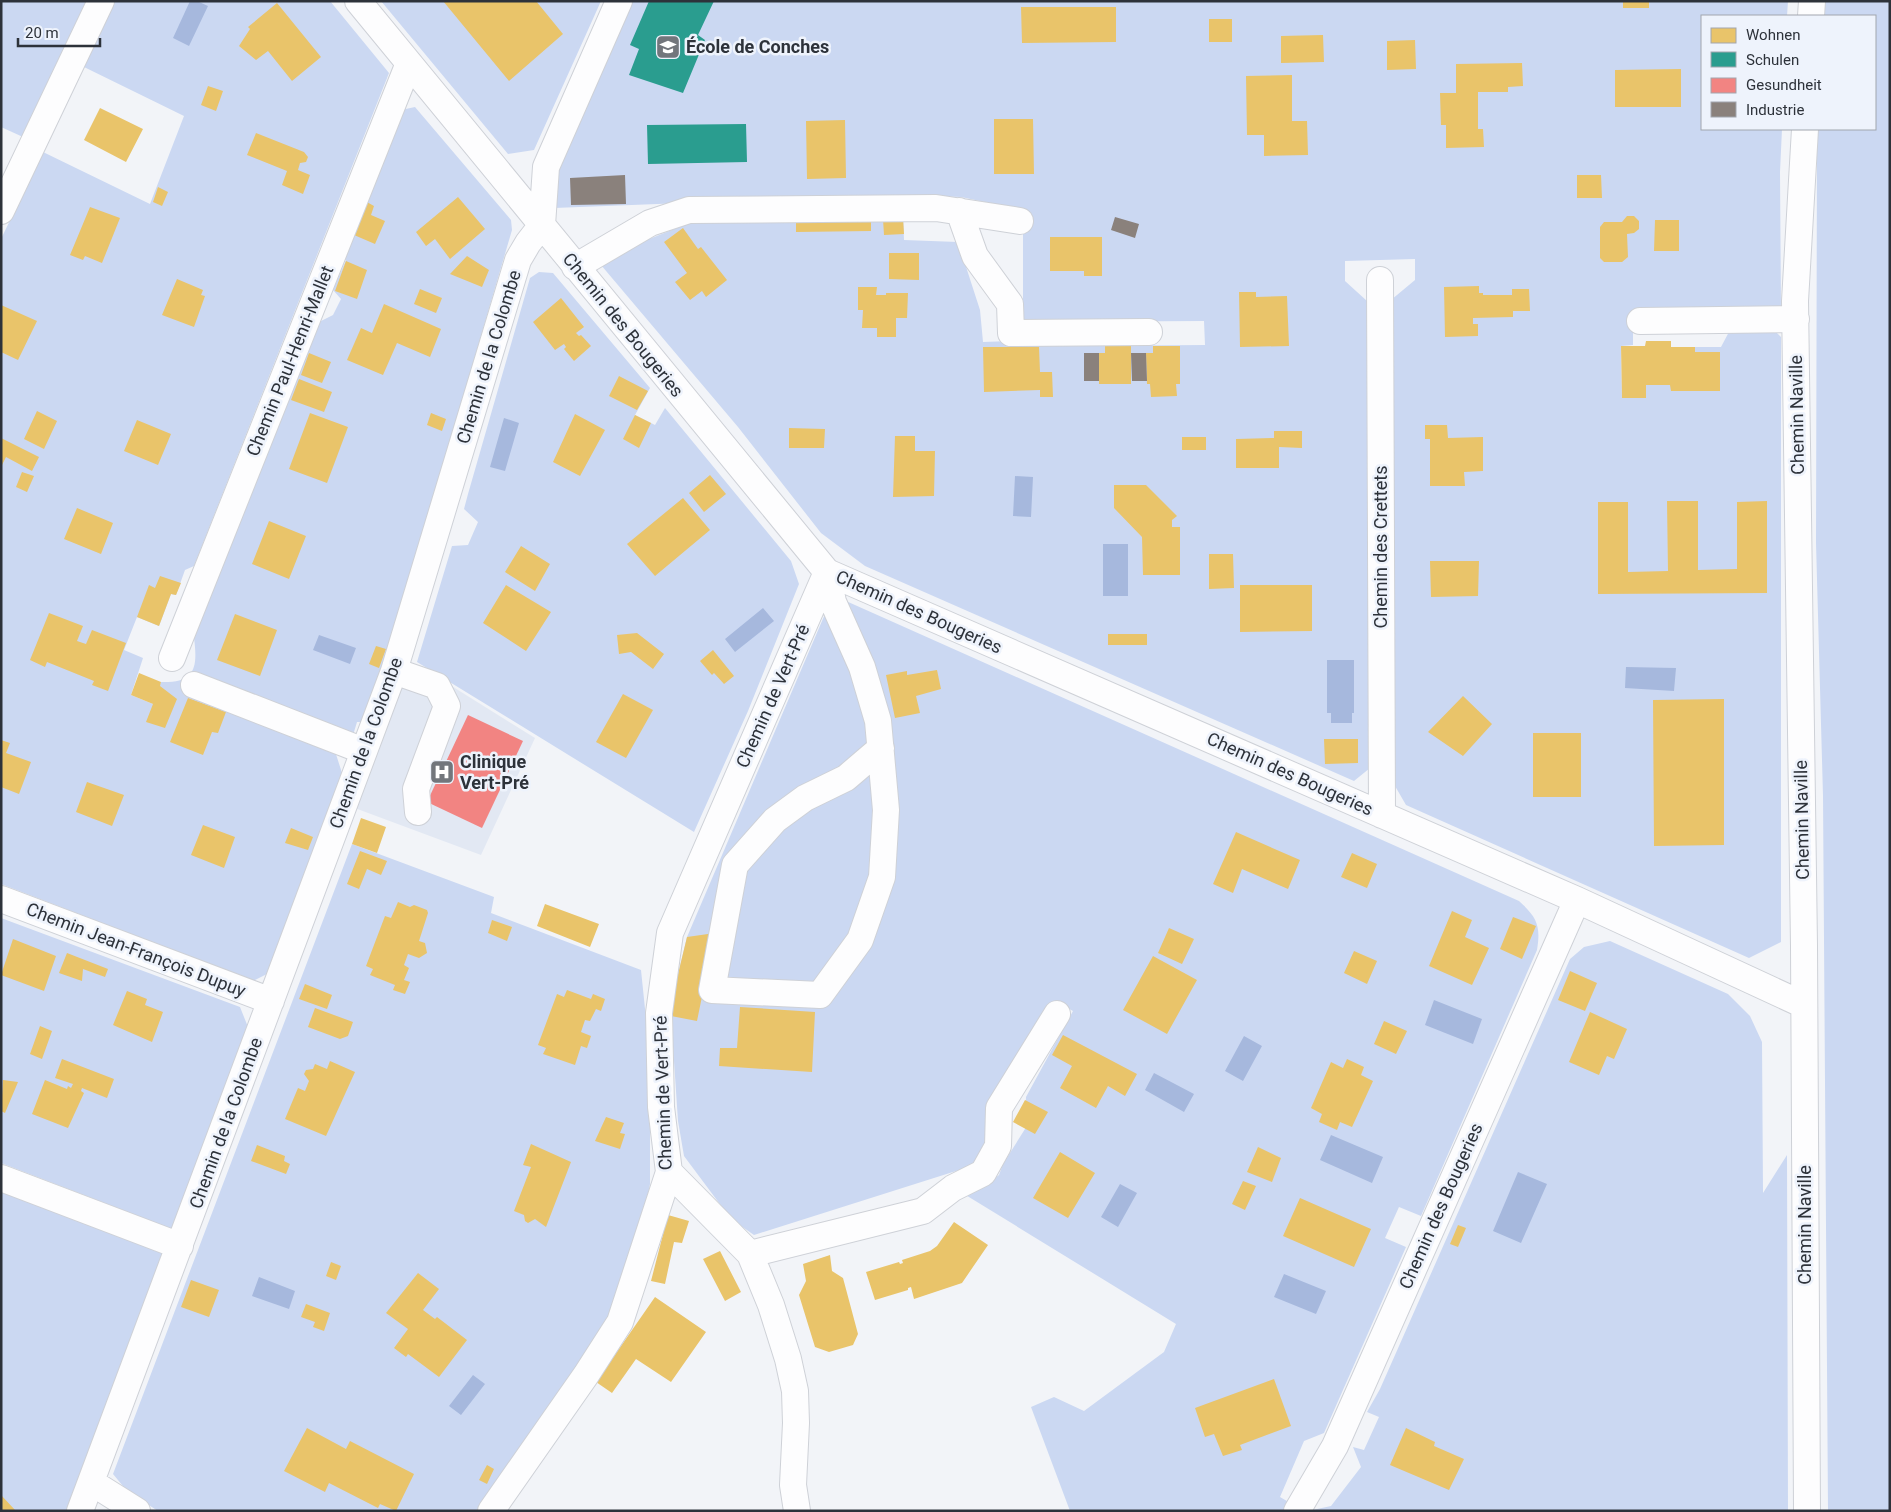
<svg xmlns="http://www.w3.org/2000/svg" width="1891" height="1512" viewBox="0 0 1891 1512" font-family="Roboto,sans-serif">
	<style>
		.built { fill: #e2e8f3 }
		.green { fill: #cbd8f2 }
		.water { fill: #a6b8dd }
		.homes { fill: #e9c46a }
		.schools { fill: #2a9d8f }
		.health { fill: #f28482 }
		.industry { fill: #8a817c }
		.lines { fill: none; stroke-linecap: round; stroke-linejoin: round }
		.minor-casing { stroke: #ced1d7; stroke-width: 28 }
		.minor { stroke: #fdfdfe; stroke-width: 26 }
		.labels { text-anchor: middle; stroke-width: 5; stroke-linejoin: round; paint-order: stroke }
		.poi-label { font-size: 18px; font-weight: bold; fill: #2d323a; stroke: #eef3fc; text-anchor: start }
		.street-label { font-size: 18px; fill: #2d323a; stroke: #eef3fc }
	</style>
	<rect width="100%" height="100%" fill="#f2f4f8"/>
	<!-- built -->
	<path class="built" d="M403,666L442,680L535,738L481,855L352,807Z"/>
	<!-- green -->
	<path class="green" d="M1,1H89L23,137L1,127Z
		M115,1H330L389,73L194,566L185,570L176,595L171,594L159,626L137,617L124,650L143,658L131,695L153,704L161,682C195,683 198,668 194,638L319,322L333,315L341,299L333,290L346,260L343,258L401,110L415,107L511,220L512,230L390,646L363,722H357L354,732L340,733L334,748L342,773L269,973L253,981L1,884V239L43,152L150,204L184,116L84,67Z
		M381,1H601L534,150L508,154Z
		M628,1H1788L1787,16H1702V129H1782L1780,172L1781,311L1633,312V345L1621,346L1622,398H1646V385H1671V347H1721L1730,330L1771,327L1781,337V942L1749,958L1406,805L1395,786L1391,300L1415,280V259L1345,261V281L1367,301L1370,768L1354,781L865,566L821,533L738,427L601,265L604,257L702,218L903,214L904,240L958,242L980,310L983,342L1072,339L1073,346L1205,345L1204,321L1023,322V210L961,197L936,196L761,200L554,208L553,168Z
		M1825,1H1890V1511H1828L1823,796L1816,543L1817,143L1818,129H1875V16H1824Z
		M539,272L553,273L650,388L635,415L655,425L665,408L791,561L799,584L748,711L694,832L417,662L452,546L468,545L478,522L464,509L468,494L530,278Z
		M846,601L1519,901C1537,917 1541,926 1537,950L1421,1216L1399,1207L1385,1238L1406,1247L1324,1433L1304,1441L1280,1497L1292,1504L1289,1511H1070L1031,1407L1054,1397L1084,1411L1164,1352L1176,1324L964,1194L986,1185L999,1175L1003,1164L1025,1129L1026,1097L1073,1011L1054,1001L987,1104L984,1153L975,1165L754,1235L731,1219L684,1156L678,1121L671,1016L673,995L687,937L825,614Z
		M352,844L494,897L491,913L641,970L650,1057V1184L643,1221L614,1309L585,1365L476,1511H158L127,1491L113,1474Z
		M1,918L240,1007L248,1027L172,1229L1,1163Z
		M1610,941L1728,994L1750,1016L1762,1042L1763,1193L1787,1155L1788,1511H1308L1331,1506L1361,1467L1353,1447L1364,1450L1379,1417L1367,1412L1380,1389L1570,959L1584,947Z
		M1,1191L163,1252L66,1511H1Z"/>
	<!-- water -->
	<path class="water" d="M190,1H197L208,6L189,46L173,38Z
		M504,418L519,423L505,471L490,467Z
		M1015,476L1033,477L1031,517L1013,516Z
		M1103,544H1128V596H1103Z
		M763,608L774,621L735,652L725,639Z
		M319,635L356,648L350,664L313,650Z
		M1327,660H1354V713H1352V723H1331V713H1327Z
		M1626,667L1676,668L1674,691L1625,688Z
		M1434,1000L1482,1019L1473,1044L1425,1025Z
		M1244,1036L1262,1046L1243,1081L1225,1071Z
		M1154,1073L1194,1094L1184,1112L1145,1090Z
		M1331,1135L1383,1157L1372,1183L1320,1160Z
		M1518,1172L1547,1184L1521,1243L1493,1231Z
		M1120,1184L1137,1193L1118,1227L1101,1217Z
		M1284,1274L1326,1291L1316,1314L1274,1297Z
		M259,1277L295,1291L289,1309L252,1296Z
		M473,1375L485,1384L461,1415L449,1406Z"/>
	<!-- homes -->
	<path class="homes" d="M443,1H536L563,34L509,81Z
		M1623,1H1649V8H1623Z
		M277,3L321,57L292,81L268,51L256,60L239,46L250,29L248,27Z
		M1021,7H1116V42L1022,43Z
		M1209,19H1232V42H1209Z
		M1323,35L1324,62L1281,63V36Z
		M1415,40L1416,69L1387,70V41Z
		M1522,63L1523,86L1508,87V92H1478V129H1483L1484,147L1446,148V125H1441L1440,93H1456V64Z
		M1681,69V107H1615V70Z
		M1292,75V121H1307L1308,155L1264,156V135H1247L1246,76Z
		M208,86L223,91L216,111L201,105Z
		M100,108L143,129L126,162L84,140Z
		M994,119H1033L1034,174H994Z
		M845,120L846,178L807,179L806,121Z
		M256,133L304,152L308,157L306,162L300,163L298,170L310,175L303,194L282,185L287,171L247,155Z
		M1577,175H1601L1602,198H1577Z
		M158,187L168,192L162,206L153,202Z
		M458,197L485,229L450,259L435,239L426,246L416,232Z
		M365,201L374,206L371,215L385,221L375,244L354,235Z
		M90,207L120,218L102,263L85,256L83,260L70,255Z
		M1627,216H1634L1639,221V229L1634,233L1627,234L1628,257L1622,262H1604L1600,258V227L1604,222H1622Z
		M903,218L904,234L884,235L883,219Z
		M871,219V231L796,232V220Z
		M1655,220H1679V251H1654Z
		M683,228L698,249L701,247L727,280L706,297L702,291L690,300L675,282L687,273L664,242Z
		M1050,237H1102V276H1084V271H1050Z
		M889,253H919V280L889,279Z
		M467,256L489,270L482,287L450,274Z
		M346,261L367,270L357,299L335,291Z
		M177,279L203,290L201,295L205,296L194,327L162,315Z
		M1479,286V293H1483V295H1512V289H1529L1530,311H1513V317L1473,318V324H1478V336L1445,337L1444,287Z
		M858,287H877L876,295H886V293H908L907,318H896V337H877V328H862L863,310H858Z
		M420,289L442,298L436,313L414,304Z
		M1239,292H1256V297L1287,296L1289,346L1240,347Z
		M561,298L584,327L576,333L579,336L581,335L591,346L574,361L564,349L566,347L564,344L555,350L533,322Z
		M384,304L441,329L430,357L397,343L383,375L347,360L361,328L372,333Z
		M1,305L37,321L18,360L1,352Z
		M1646,341H1671V347H1695V352H1720V391H1671L1670,385H1646V398H1622L1621,346H1645Z
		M1105,346H1131V384H1099V353H1105Z
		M1153,346H1180V384H1176L1177,396L1151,397L1150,384H1147L1146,353H1153Z
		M983,347H1039L1040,372H1052L1053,397H1040V390L984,392Z
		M309,353L331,362L322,383L301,375Z
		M619,376L648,391L637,410L609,396Z
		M299,379L332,392L324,412L291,400Z
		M37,411L57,421L44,449L24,439Z
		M310,413L348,427L327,483L289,469Z
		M431,413L446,419L442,431L427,425Z
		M575,414L605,430L580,476L553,462Z
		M635,415L651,423L639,448L623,439Z
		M137,420L171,434L158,465L124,451Z
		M1425,425H1447L1448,438L1483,437V471L1464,472L1465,486H1430V439H1425Z
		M789,428L825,429L824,448H789Z
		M1274,431H1302V448L1279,447V468H1236V439L1274,438Z
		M895,436H915V451H935L934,496L893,497Z
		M1182,437H1206V450H1182Z
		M1,438L39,457L32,471L6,457L1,467Z
		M22,472L34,476L27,492L16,487Z
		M710,475L726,494L704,512L689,493Z
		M1114,485H1146L1177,516L1172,520V527H1180V575H1143L1142,537L1114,508Z
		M683,498L710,530L655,576L627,544Z
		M1667,501H1698V570L1737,569V502L1767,501V593L1598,594V502H1628V572L1668,571Z
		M77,508L113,523L101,554L64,539Z
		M269,521L306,536L289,579L252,564Z
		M521,546L550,564L535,591L505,572Z
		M1209,554H1233L1234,588L1209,589Z
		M1430,561H1479L1478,596L1431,597Z
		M160,576L181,583L176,595L171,594L159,626L137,617L149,585L155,588Z
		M506,585L551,612L526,651L483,623Z
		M1240,585H1312V631L1240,632Z
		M49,613L83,626L77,641L86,644L92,630L126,643L108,691L92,685L94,681L47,662L45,667L30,660Z
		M235,614L277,630L260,676L217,660Z
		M637,633L664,654L653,669L631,652L619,654L617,635Z
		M1108,634H1147V645H1108Z
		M376,646L386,649L379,668L369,664Z
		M713,650L734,676L724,684L714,673L712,675L700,661Z
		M937,670L941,689L916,696L920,713L895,718L886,675L907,671V675Z
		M139,673L161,682L160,686L177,699L165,728L146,722L153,704L131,695Z
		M623,694L653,710L626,758L596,742Z
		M1463,696L1492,724L1463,756L1428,732Z
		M188,698L226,712L218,733L212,732L203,755L170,742Z
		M1724,699V845L1654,846L1653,700Z
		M1533,733H1581V797H1533Z
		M1324,739H1358V763L1325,764Z
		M1,740L10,743L6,753L31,762L19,794L1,787Z
		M87,782L124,795L112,826L76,812Z
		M361,818L386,827L377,853L352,844Z
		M203,825L235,837L224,868L191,855Z
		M291,828L313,837L308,850L285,843Z
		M1236,832L1300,860L1288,889L1242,869L1233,893L1213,884Z
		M360,851L387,861L381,875L367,869L359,889L347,884Z
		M1352,853L1377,864L1367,888L1341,877Z
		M398,902L410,907L414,905L427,910L428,913L419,941L425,943L427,953L419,958L408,954L404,965L409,968L404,980L410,982L405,994L393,990L395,985L370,975L373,969L366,966L385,916L391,918Z
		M545,904L599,924L590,947L537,926Z
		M1452,911L1472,920L1465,937L1489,948L1472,985L1429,966Z
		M1513,917L1536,926L1522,959L1500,949Z
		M492,920L512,927L507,941L488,933Z
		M1169,928L1194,939L1182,964L1158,953Z
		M715,933L697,1021L671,1016L673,995L687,937Z
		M13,939L56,956L44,991L1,975Z
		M1354,951L1377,961L1367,984L1344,973Z
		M67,953L108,969L105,977L83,969L82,981L59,973Z
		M1153,956L1197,980L1167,1034L1123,1010Z
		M1570,971L1597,983L1585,1011L1558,1000Z
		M305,984L332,995L327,1009L299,999Z
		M567,990L591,999L593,994L605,999L601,1011L596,1009L590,1021L585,1020L581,1032L591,1036L587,1048L581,1046L575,1065L543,1054L546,1048L538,1045L557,994L564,997Z
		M127,991L147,999L145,1005L163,1012L152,1042L113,1025Z
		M740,1007L815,1012L812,1072L719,1066L720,1048H737Z
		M315,1008L353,1022L348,1036L340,1039L308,1027Z
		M1590,1012L1627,1029L1614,1059L1607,1056L1599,1075L1569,1062Z
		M1384,1021L1407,1031L1396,1054L1374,1044Z
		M40,1026L52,1031L42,1059L30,1054Z
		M1063,1035L1137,1074L1125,1096L1108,1086L1096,1108L1060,1088L1072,1066L1052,1055Z
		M62,1059L114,1079L107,1098L82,1088L81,1091L84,1093L68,1128L32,1114L45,1080L67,1089L68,1086L71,1088L73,1084L55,1078Z
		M1347,1059L1364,1067L1361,1075L1373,1081L1352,1127L1340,1122L1337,1130L1319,1122L1322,1114L1311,1108L1331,1062L1343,1068Z
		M330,1061L355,1072L326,1136L285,1119L298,1088L305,1091L309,1081L304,1074L306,1070L313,1069L315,1064L327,1069Z
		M3,1080L18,1082L5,1113L1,1111Z
		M1025,1100L1048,1112L1035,1134L1013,1122Z
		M606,1117L624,1123L620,1133L625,1134L620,1149L595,1141Z
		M531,1144L571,1162L546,1227L535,1219L528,1223L525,1221L524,1215L514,1211L531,1167L523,1165Z
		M257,1145L285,1156L284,1161L290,1164L286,1174L251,1161Z
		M1258,1147L1281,1158L1272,1182L1247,1172Z
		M1060,1152L1095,1173L1068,1218L1033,1198Z
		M1243,1181L1256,1186L1245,1210L1232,1204Z
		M1300,1198L1371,1229L1354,1267L1283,1236Z
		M668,1215L689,1221L682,1243L674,1242L665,1284L651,1281Z
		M954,1222L988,1245L962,1283L914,1299L911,1287L908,1288V1290L875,1300L866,1272L899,1262L900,1264L903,1263L902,1260L930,1251L937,1246Z
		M1458,1225L1466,1228L1458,1247L1450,1244Z
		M720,1251L741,1292L725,1301L703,1259Z
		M830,1255L832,1271L843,1278L858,1334L853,1345L829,1352L815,1347L799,1295L806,1281L803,1264Z
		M331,1262L341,1266L336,1280L326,1276Z
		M418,1273L439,1289L423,1310L435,1319L437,1317L467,1340L439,1377L408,1354L406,1357L394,1348L408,1329L386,1313Z
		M191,1280L219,1290L209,1317L181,1307Z
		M655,1297L706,1332L671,1382L636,1359L612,1393L596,1382Z
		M306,1304L330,1313L324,1331L313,1327L315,1322L301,1317Z
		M1274,1379L1291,1426L1240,1445L1242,1450L1223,1456L1214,1434L1205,1437L1195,1408Z
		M307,1428L346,1449L350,1441L414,1474L396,1511L380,1504L378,1508L329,1483L325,1492L284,1471Z
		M1406,1428L1435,1442L1434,1446L1464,1459L1449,1490L1390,1465Z
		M487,1465L494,1469L487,1484L479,1480Z
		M1,1495L15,1510L14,1511H1Z"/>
	<!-- schools -->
	<path class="schools" d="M649,1H714L698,35L705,40L683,93L629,75L639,49L630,45Z
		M746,124L747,162L648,164L647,125Z"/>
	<!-- health -->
	<path class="health" d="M468,715L523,741L482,828L427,802Z"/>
	<!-- industry -->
	<path class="industry" d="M625,175L626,204L571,205L570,178Z
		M1115,217L1139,224L1135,238L1111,230Z
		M1084,353H1099V381H1084Z
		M1131,353H1146L1147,381H1132Z"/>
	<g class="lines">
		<defs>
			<path id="minor" d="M358,1L827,572L1577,900L1804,1005
				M1811,16L1812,1
				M1805,129L1795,301L1804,946L1807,1511
				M1,211L101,1
				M959,211L975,256L1010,304L1011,333L1149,332
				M575,267L650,223L689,210L936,208L1020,221
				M1380,280L1382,815
				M1640,321L1796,319
				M827,572L833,602L862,667L878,721L886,810L882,877L860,940L820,995L712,990L735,865L775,820L805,798L846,778L881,748
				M172,658L409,63
				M394,671L437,686L447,706L416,789L418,812
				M194,685L364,751
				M1,899L271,1001
				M669,1172L750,1254L771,1305L788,1359L795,1391L796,1423L793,1485L797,1511
				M1,1178L180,1246
				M750,1254L923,1211L953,1188L983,1173L998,1146L999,1108L1057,1014
				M91,1482L137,1511
				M80,1511L394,671L518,260L528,243L542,225L546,167L619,1
				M491,1511L586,1375L620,1322L669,1172L661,1107L659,1013L670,933L827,572
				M1297,1511L1335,1446L1577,900"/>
		</defs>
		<!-- minor casing -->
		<use href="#minor" class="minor-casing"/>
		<!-- minor -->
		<use href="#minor" class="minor"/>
	</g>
	<!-- icons -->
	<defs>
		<symbol id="school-square" viewBox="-11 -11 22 22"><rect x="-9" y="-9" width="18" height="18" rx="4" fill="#72767c" stroke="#eef3fc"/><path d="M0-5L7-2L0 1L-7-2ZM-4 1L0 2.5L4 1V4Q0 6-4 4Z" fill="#fff"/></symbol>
		<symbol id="hospital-square" viewBox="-11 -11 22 22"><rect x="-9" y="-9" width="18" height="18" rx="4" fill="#72767c" stroke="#eef3fc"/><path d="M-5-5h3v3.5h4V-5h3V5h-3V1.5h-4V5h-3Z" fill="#fff"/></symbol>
	</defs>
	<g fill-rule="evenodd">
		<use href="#school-square" x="654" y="33" width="28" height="28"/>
		<use href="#hospital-square" x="428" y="758" width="28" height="28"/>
	</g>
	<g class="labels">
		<!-- poi labels -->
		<g class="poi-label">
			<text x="686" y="53">École de Conches</text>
			<text x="460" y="768">Clinique<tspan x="460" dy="21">Vert-Pré</tspan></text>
		</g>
		<!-- street labels -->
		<g class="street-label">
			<text transform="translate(623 325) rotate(51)" y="6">Chemin des Bougeries</text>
			<text transform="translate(489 357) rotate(-73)" y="6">Chemin de la Colombe</text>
			<text transform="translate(290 361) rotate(-68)" y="6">Chemin Paul-Henri-Mallet</text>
			<text transform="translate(1797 415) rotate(-91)" y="6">Chemin Naville</text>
			<text transform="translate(1381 547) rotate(-90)" y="6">Chemin des Crettets</text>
			<text transform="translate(919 612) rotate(24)" y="6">Chemin des Bougeries</text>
			<text transform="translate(773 696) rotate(-66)" y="6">Chemin de Vert-Pré</text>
			<text transform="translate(366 743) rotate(-70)" y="6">Chemin de la Colombe</text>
			<text transform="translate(1290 774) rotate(24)" y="6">Chemin des Bougeries</text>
			<text transform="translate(1802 820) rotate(-91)" y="6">Chemin Naville</text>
			<text transform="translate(136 950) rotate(21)" y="6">Chemin Jean-François Dupuy</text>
			<text transform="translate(663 1093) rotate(-92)" y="6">Chemin de Vert-Pré</text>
			<text transform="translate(226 1123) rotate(-70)" y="6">Chemin de la Colombe</text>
			<text transform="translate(1441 1206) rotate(-66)" y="6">Chemin des Bougeries</text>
			<text transform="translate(1805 1225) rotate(-90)" y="6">Chemin Naville</text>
		</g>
	</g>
	<!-- border -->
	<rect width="1891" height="1512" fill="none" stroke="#2d323a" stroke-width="5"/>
	<!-- legend -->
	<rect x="1701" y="15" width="175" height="115" fill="#eef3fc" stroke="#a1a6ae"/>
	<rect x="1711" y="28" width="25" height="15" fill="#e9c46a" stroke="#a1a6ae"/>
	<text x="1746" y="40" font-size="15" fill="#2d323a">Wohnen</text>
	<rect x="1711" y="52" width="25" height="15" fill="#2a9d8f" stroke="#a1a6ae"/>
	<text x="1746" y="65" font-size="15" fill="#2d323a">Schulen</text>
	<rect x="1711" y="78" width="25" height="15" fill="#f28482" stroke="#a1a6ae"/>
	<text x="1746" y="90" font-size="15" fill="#2d323a">Gesundheit</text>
	<rect x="1711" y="102" width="25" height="15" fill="#8a817c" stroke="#a1a6ae"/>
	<text x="1746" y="115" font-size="15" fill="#2d323a">Industrie</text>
	<!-- scale -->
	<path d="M18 38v8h82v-8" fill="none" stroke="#2d323a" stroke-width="2.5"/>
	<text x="25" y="38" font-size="15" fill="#2d323a" stroke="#eef3fc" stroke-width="4" paint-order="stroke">20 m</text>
</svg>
